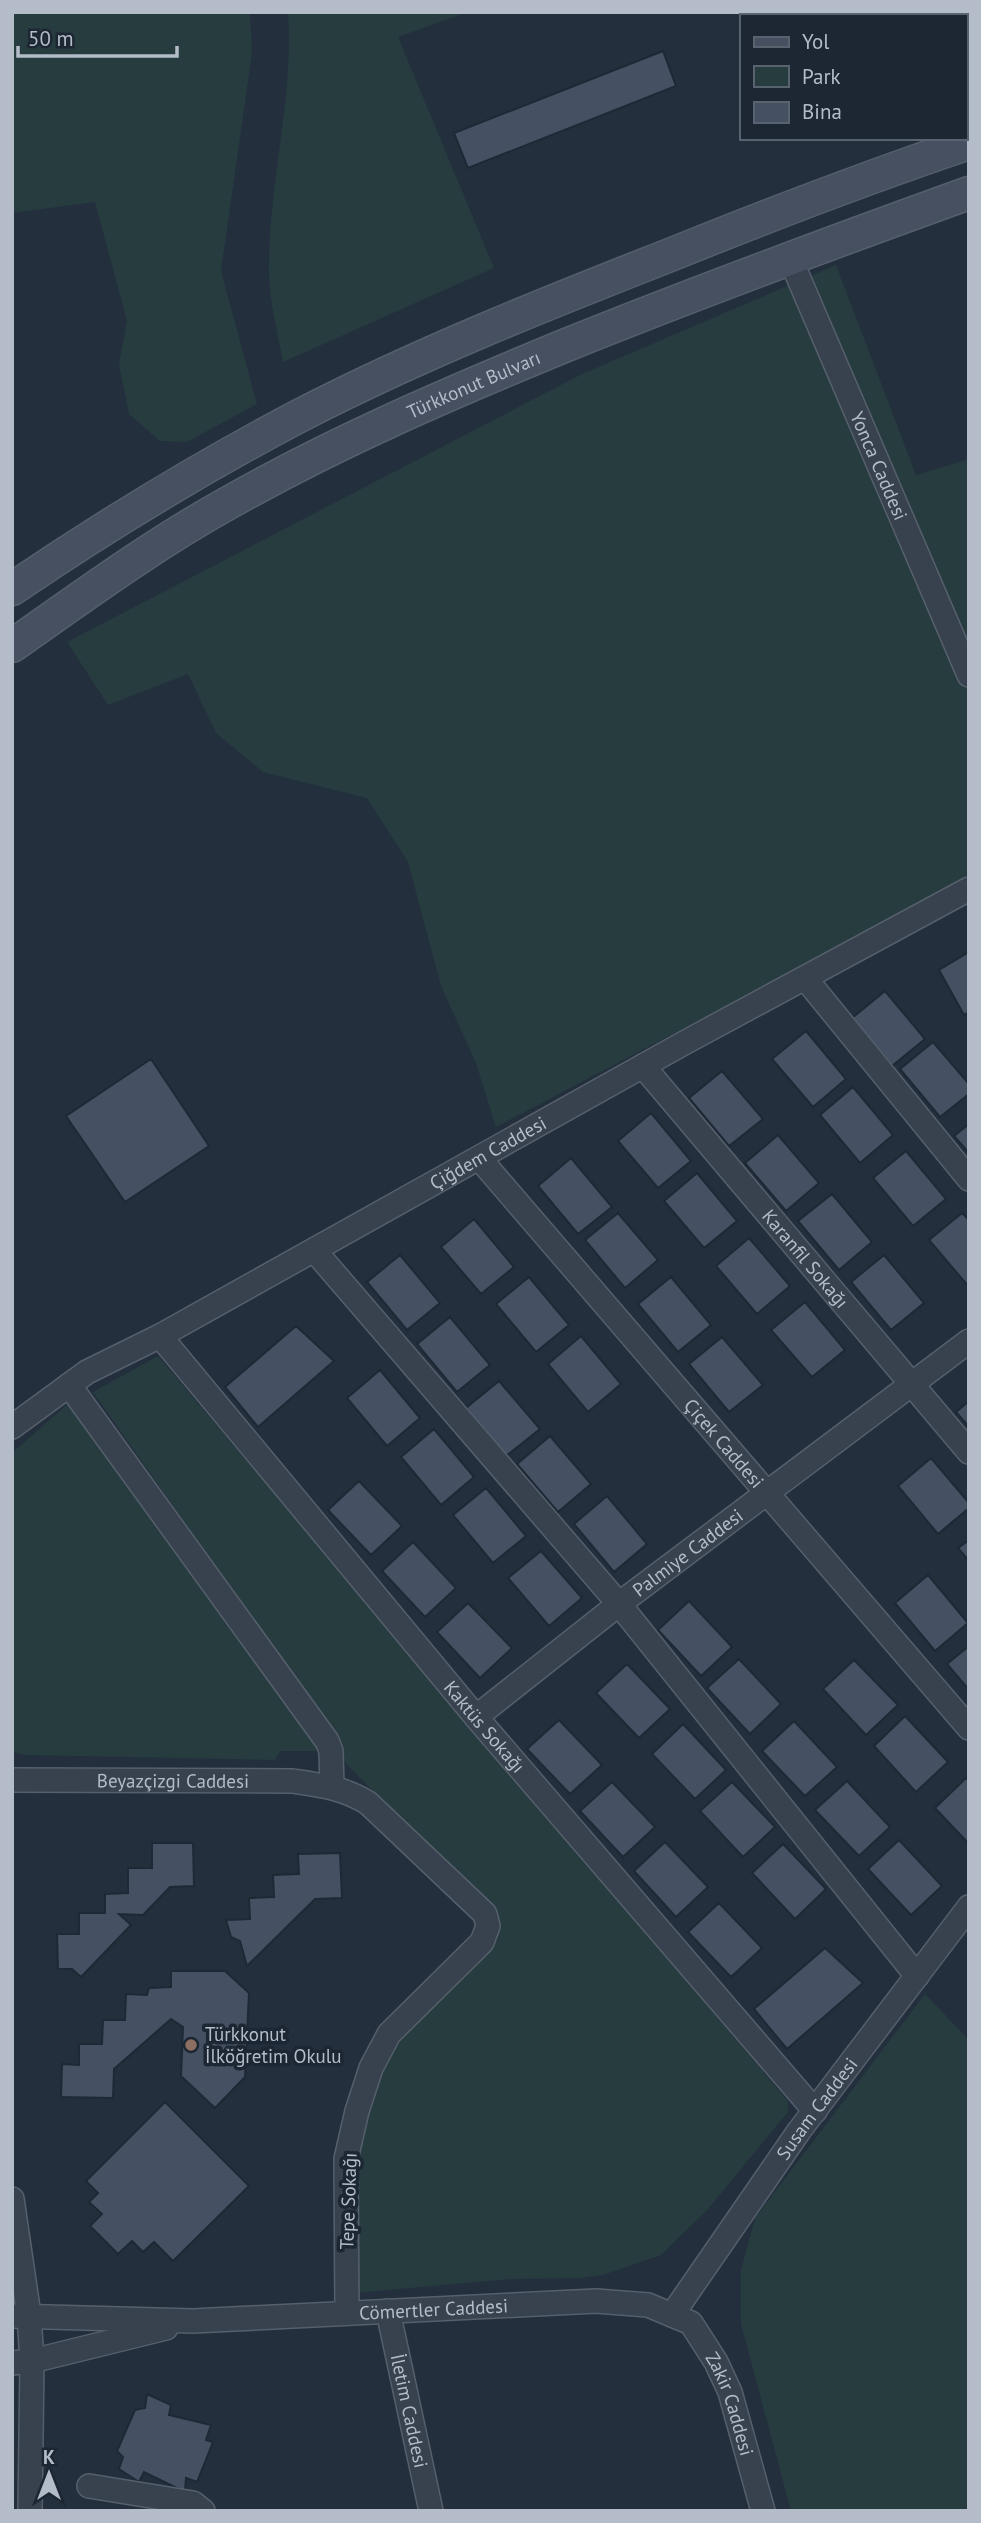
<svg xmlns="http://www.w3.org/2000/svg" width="981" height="2523" viewBox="0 0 981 2523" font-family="'PT Sans',sans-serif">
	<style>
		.green { fill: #263c3f }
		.building { fill: #455162; stroke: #1f2835; stroke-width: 2 }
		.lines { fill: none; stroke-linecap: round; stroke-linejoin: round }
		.street-casing { stroke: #565f6c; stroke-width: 26 }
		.secondary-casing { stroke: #565f6c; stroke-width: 35 }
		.street { stroke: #38414e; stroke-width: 23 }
		.secondary { stroke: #465061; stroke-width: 32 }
		.education-dot { fill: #8d6e63; stroke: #1d2633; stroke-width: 2.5 }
		.labels { text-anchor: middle; stroke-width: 7; stroke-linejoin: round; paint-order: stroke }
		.street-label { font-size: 19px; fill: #b4bcc9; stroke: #1d2633 }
		.poi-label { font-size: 19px; fill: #b4bcc9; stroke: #1d2633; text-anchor: start }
	</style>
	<rect width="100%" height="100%" fill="#242f3e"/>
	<!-- green -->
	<path class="green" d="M12,12H250L252,53L221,271L257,404L187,442L160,441L129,414L119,364L127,321L95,202L12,213Z
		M288,12H468L398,37L494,268L283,362C278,334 269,300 269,272C268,185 294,100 288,12Z
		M836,265L916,475L969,459V878L496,1127L476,1063L441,986L408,862L367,798L263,772L216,733L188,674L108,705L67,642L582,374Z
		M158,1356L788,2101V2112L708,2209L661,2255L603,2275L581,2278L510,2279L354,2293L356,2154L386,2049L498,1934L494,1912L347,1765L301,1688L93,1392Z
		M70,1402L318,1747L315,1751H280L275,1760L26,1755L12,1752V1453Z
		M925,1994L969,2040V2511H791L741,2324V2270L755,2218Z"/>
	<!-- building -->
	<path class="building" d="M663,51L676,86L468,168L454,133Z
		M969,952V1012L964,1015L939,970Z
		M885,991L925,1039L892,1066L852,1018Z
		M806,1031L846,1079L813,1107L772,1059Z
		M933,1042L969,1084V1094L940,1117L900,1069Z
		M151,1059L209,1146L125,1202L66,1116Z
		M722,1071L763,1119L729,1146L689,1098Z
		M853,1087L893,1135L860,1163L820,1115Z
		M651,1113L691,1161L658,1188L618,1141Z
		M969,1124V1153L954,1136Z
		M778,1135L819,1183L786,1211L745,1163Z
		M906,1151L946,1199L913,1226L873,1178Z
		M571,1158L612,1207L578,1234L538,1186Z
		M697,1173L737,1221L704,1248L664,1201Z
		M832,1194L872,1242L839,1270L798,1221Z
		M618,1213L658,1260L625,1288L585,1240Z
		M962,1213L969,1220V1287L929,1240Z
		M474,1219L514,1267L481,1294L441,1247Z
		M749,1238L790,1286L757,1314L716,1266Z
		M400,1255L440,1303L407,1330L367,1282Z
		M884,1255L924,1303L891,1330L851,1282Z
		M529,1277L569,1325L536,1352L496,1304Z
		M671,1277L711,1325L678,1352L638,1304Z
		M805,1302L845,1350L812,1377L771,1330Z
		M450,1317L490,1365L457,1392L417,1344Z
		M296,1326L334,1361L258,1427L225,1387Z
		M581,1336L621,1384L588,1412L548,1364Z
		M722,1337L763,1385L729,1412L689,1364Z
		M380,1370L420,1418L387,1446L347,1398Z
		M499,1381L540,1429L506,1456L466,1408Z
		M969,1401V1427L956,1412Z
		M434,1429L474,1477L441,1505L401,1457Z
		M550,1436L591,1484L558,1512L517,1464Z
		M931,1458L969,1503V1508L938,1534L898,1486Z
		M359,1481L402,1526L371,1555L328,1510Z
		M486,1488L526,1536L493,1563L453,1515Z
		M607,1496L647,1544L614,1572L574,1524Z
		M969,1540V1561L958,1548Z
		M413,1542L456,1588L425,1617L382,1571Z
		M541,1551L582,1598L549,1626L508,1578Z
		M928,1575L968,1623L935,1651L895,1603Z
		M689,1601L732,1647L701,1676L658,1630Z
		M468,1603L512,1648L480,1678L437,1632Z
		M969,1646V1690L947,1664Z
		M739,1659L781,1704L750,1734L707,1688Z
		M854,1660L898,1705L866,1735L823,1689Z
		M627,1664L670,1709L639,1738L596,1693Z
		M905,1716L948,1762L916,1792L874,1746Z
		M559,1720L602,1765L570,1794L527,1749Z
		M794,1721L837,1767L805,1796L762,1751Z
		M683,1724L726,1770L695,1799L652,1754Z
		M966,1778L969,1781V1844L935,1808Z
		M847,1781L890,1827L859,1856L815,1810Z
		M612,1782L655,1827L623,1857L580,1811Z
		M732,1782L775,1827L743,1857L700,1811Z
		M899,1840L942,1886L911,1915L868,1869Z
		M665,1842L708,1887L676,1917L634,1871Z
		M152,1843H193L194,1886L170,1887L143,1915L119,1914L131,1925L81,1977L72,1969H58L57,1934H79V1913H105V1894L128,1893V1868H152Z
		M783,1844L826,1889L795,1919L752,1873Z
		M340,1853L342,1898L315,1899L247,1966L240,1941L231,1937L226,1920L250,1919L249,1898L274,1897L273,1875L299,1874L298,1854Z
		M719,1903L762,1948L731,1977L688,1932Z
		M825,1948L863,1983L787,2049L754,2009Z
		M171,1971H225L249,1993L245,2077L215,2108L181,2076L183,2027L171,2019L114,2069L113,2098L61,2097L62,2064L79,2065V2044H102L103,2020H125L126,1994L147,1995L149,1988L171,1987Z
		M165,2102L249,2186L173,2261L154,2242L143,2252L132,2241L118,2254L90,2226L102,2214L89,2202L98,2193L86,2181Z
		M147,2394L171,2405L169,2415L211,2425L206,2440L213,2442L197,2482L186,2478L185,2492L144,2472L139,2482L119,2469L123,2457L117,2451L135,2410L145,2408Z"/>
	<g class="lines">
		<defs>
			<g id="street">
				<path id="s1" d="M790,258L969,675"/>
				<path d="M805,978L969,1179"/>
				<path id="s2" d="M643,1066L969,1452"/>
				<path id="s3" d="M479,1158L969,1728"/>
				<path d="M314,1250L619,1604L917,1976"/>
				<path id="s4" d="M160,1336L476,1717L815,2111"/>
				<path d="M69,1385L327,1741L331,1751L332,1786"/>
				<path id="s5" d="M12,1427L87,1372L160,1336L684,1043L969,889"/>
				<path id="s6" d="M476,1717L619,1604L969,1341"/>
				<path id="s7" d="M12,1780L293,1781C321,1785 344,1788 368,1803L485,1914L488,1926L482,1942L389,2034L371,2068L357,2111L346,2159L347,2313"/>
				<path d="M12,2199L29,2315L32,2361L30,2511"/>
				<path id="s8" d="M388,2311L431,2511"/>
				<path id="s9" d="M672,2315L799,2131L969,1907"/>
				<path id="s10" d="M12,2316L193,2321L596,2301L648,2305L691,2323L716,2362L730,2392L763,2511"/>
				<path d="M12,2363L32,2361L166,2328"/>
				<path d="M89,2486L193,2503L203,2511"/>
			</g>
			<g id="secondary">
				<path d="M12,589C105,526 200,468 299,416C419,354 545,304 670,255C769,215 868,177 969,143"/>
				<path id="s11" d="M12,646C83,596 154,544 230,502C338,441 450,393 564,346C698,292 833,242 969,193"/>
			</g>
		</defs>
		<!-- street casing -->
		<use href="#street" class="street-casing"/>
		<!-- secondary casing -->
		<use href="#secondary" class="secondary-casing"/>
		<!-- street -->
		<use href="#street" class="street"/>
		<!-- secondary -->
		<use href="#secondary" class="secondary"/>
	</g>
	<!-- markers -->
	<circle class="education-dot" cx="191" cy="2045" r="7"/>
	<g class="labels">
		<!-- street labels -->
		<g class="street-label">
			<text dy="7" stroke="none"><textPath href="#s11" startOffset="532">Türkkonut Bulvarı</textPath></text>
			<text dy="7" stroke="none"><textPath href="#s1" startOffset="226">Yonca Caddesi</textPath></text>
			<text dy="7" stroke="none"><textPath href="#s5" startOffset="550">Çiğdem Caddesi</textPath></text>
			<text dy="7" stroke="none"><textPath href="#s2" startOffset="252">Karanfil Sokağı</textPath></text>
			<text dy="7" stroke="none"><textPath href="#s3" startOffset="376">Çiçek Caddesi</textPath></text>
			<text dy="7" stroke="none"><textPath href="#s6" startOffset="268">Palmiye Caddesi</textPath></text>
			<text dy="7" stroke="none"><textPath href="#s4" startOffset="508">Kaktüs Sokağı</textPath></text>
			<text dy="7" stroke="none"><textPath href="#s7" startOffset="161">Beyazçizgi Caddesi</textPath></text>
			<text dy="7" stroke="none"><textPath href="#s9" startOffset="252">Susam Caddesi</textPath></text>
			<text transform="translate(348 2201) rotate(-88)" y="7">Tepe Sokağı</text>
			<text dy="7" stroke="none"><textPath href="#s10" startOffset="422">Cömertler Caddesi</textPath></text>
			<text dy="7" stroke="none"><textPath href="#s10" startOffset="774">Zakir Caddesi</textPath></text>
			<text dy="7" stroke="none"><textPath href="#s8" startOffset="102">İletim Caddesi</textPath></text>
		</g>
		<!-- poi labels -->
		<g class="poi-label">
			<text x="205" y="2041">Türkkonut<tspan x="205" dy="22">İlköğretim Okulu</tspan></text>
		</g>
	</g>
	<!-- border -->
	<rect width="981" height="2523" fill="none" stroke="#b4bcc9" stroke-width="28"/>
	<!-- legend -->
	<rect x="740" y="14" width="228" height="126" fill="#1d2633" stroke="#59626f" stroke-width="2"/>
	<rect x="754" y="37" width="35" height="10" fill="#465061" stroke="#59626f" stroke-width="2"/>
	<text x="802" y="49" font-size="21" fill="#b4bcc9">Yol</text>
	<rect x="754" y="66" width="35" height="21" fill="#263c3f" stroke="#59626f" stroke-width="2"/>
	<text x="802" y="84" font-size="21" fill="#b4bcc9">Park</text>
	<rect x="754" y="102" width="35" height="21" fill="#455162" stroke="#59626f" stroke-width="2"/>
	<text x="802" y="119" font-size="21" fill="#b4bcc9">Bina</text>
	<!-- north arrow -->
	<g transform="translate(49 2474)" stroke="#1d2633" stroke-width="5" paint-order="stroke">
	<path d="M0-5L12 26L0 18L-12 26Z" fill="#b4bcc9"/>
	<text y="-10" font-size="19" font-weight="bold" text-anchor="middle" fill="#b4bcc9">K</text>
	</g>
	<!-- scale -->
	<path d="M18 46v10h159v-10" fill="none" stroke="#b4bcc9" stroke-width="3.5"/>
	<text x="28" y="46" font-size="21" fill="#b4bcc9" stroke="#1d2633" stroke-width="5" paint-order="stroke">50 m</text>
</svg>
